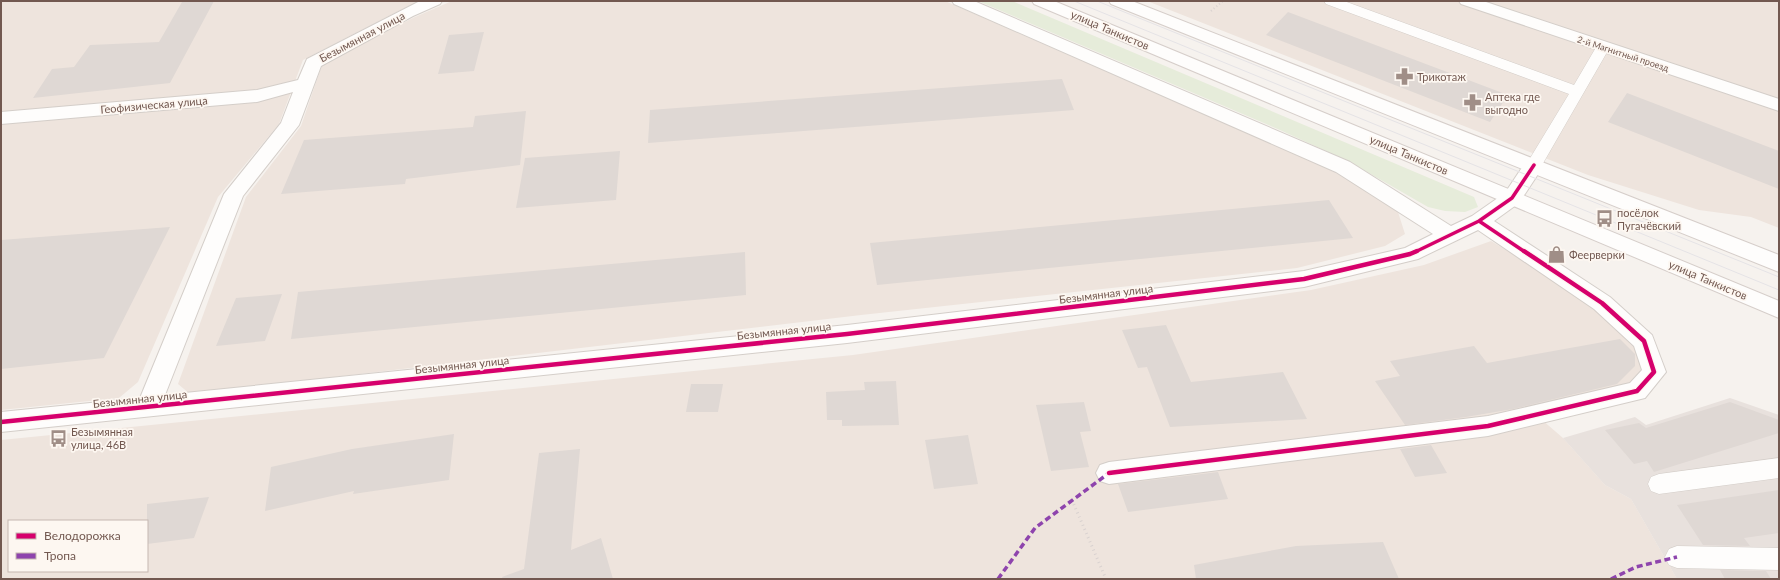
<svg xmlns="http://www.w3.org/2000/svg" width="1780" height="580" viewBox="0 0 1780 580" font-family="Lato,sans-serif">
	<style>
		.residential { fill: #eee4dd; fill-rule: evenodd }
		.industrial { fill: #e8e1dd }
		.green { fill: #e6ecda }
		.building { fill: #dfd8d4 }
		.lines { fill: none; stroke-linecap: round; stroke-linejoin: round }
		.service-casing { stroke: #d4cec9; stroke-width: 1 }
		.minor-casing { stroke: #d4cec9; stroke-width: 2 }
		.secondary-casing { stroke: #d6ceca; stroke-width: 2 }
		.path-far1 { stroke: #d9d2d0; stroke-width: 2; stroke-dasharray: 1 2.5; stroke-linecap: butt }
		.path { stroke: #d9d2d0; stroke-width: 3; stroke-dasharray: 1 3.5; stroke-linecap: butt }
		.service { fill: #fefdfc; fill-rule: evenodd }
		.minor { fill: #fefdfc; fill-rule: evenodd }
		.secondary { fill: #fefdfc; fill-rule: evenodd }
		.tram { stroke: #e5e3e6; stroke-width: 1 }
		.quiet { stroke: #8e44ad; stroke-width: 3.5; stroke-dasharray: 6 3.5; stroke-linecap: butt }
		.cycleway-far1-casing { stroke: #fdf7f1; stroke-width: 5.5 }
		.cycleway-casing { stroke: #fdf7f1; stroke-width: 7 }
		.cycleway-far1 { stroke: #d6006c; stroke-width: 3.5 }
		.cycleway { stroke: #d6006c; stroke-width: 4.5 }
		.labels { text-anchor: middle; stroke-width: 3.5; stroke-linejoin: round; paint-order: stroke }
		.far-street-label { font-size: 9px; fill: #725850; stroke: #fdf7f1 }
		.street-label { font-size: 11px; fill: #725850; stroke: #fdf7f1 }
		.poi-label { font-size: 11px; fill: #725850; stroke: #fdf7f1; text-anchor: start }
	</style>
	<rect width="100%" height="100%" fill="#f6f2ee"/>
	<!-- residential -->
	<path class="residential" d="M1,1H418L303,60L279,124L218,197L138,382L119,398L1,410Z
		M452,1H945L1337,172L1398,212L1405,234L1385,246L1297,268L861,315L190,394L178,384L246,197L301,126L322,65L328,60L415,17Z
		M1147,1H1779V228L1751,217L1699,210L1588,175Z
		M1491,241L1649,335L1654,360L1626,389L1541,419L1563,438L1605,485L1631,499L1677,579H1V440L853,355L1311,290L1424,265ZM9,521H147V571H9Z"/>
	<!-- industrial -->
	<path class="industrial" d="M1730,398L1779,415V579H1677L1631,499L1605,485L1563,438L1635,417L1646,425Z"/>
	<!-- green -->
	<path class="green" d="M978,1H1012L1474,197L1478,207L1465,212L1445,211L1428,207L1348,161L1280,130Z"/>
	<!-- building -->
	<path class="building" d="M214,1L170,83L33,98L52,69L74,67L90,45L159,42L182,2Z
		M1288,12L1508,95L1490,122L1266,35Z
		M484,32L474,71L438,74L449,35Z
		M1062,79L1074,110L648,143L650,110Z
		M1627,93L1779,151V189L1608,122Z
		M526,111L520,165L406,179L405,184L281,194L304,140L473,127L475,116Z
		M620,151L616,200L516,208L525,158Z
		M1329,200L1353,238L877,285L870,243Z
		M170,227L104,358L1,369V240Z
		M745,252L746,295L291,339L298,292Z
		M282,294L265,341L216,346L236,298Z
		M1166,325L1191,382L1283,372L1307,419L1170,427L1147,367L1138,368L1122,330Z
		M1620,339L1635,354V366L1617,384L1513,409L1466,417L1405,425L1375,381L1400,376L1390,361L1474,346L1487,363Z
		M896,381L899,425L842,426V420H827L826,392L865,390L864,382Z
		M691,384H723L718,412H686Z
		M1084,402L1091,431L1080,432L1089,467L1051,471L1036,405Z
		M1730,402L1779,420V433L1654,472L1647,461L1634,464L1605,430L1639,423L1646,428Z
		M454,434L449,480L353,494L354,491L265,511L271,467L352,449Z
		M968,435L978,484L934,489L925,440Z
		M1431,445L1447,473L1415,477L1400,449Z
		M580,449L571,550L601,538L613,579H503L502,577L524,569L539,453Z
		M1218,472L1228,499L1128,512L1118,484Z
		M1779,490V533L1744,538L1750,546L1703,545L1677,505Z
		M209,497L194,538L147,544V504Z
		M1383,542L1399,579H1196L1194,565L1296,546Z
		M1720,570L1766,571L1771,579H1725Z"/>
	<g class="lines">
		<defs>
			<path id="service" d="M1324,1H1344L1574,85L1598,44H1608L1610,47L1542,165L1540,169L1534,171L1528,169L1526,165L1569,94L1326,4Z
				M1779,458V478L1659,494L1651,491L1648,484L1651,477L1659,474Z
				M1677,546L1779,548V570L1677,568L1669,565L1665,557L1669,549Z"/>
			<path id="minor" d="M420,1H442L440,4L413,16L321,66L299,125L243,196L165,395L847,325L1304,271L1405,248L1433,234L1336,172L954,4L952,1H974L1350,162L1451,226L1472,216L1505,193L1527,160L1534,159L1541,160L1544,165L1519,203L1494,221L1610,297L1652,335L1666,372L1645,398L1488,436L1109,484L1100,481L1096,473L1100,465L1109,462L1488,416L1630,383L1642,370L1634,346L1594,309L1478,230L1418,259L1304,287L847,343L1,432V412L140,398L224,194L281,123L293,92L257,102L1,124V112L257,90L298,80L307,59Z
				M1459,1H1483L1779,99V111L1461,4Z"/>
			<path id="secondary" d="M1032,1H1054L1779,301V318L1034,4Z
				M1109,1H1132L1779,255V272L1111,4Z"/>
		</defs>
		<!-- service casing -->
		<use href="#service" class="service-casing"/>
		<!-- minor casing -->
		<use href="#minor" class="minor-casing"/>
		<!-- secondary casing -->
		<use href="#secondary" class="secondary-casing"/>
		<!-- path-far1 -->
		<path class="path-far1" d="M1211,11L1223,1"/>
		<!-- path -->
		<path class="path" d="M1072,500L1106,579"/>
		<!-- service -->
		<use href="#service" class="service"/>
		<!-- minor -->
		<use href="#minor" class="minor"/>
		<!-- secondary -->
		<use href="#secondary" class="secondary"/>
		<!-- tram -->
		<path class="tram" d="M1074,1L1779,290
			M1097,1L1779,277"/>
		<!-- quiet -->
		<path class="quiet" d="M998,579L1035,528L1109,473
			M1611,579L1636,567L1677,557"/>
		<defs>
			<path id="cycleway-far1" d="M1479,221L1525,252
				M1415,252L1479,221L1512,198L1534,165"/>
			<path id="cycleway" d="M1,422L847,334L1304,279L1410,254L1417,251
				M1109,473L1488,426L1637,391L1654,372L1644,341L1602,303L1524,251"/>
		</defs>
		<!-- cycleway-far1 casing -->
		<use href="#cycleway-far1" class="cycleway-far1-casing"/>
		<!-- cycleway casing -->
		<use href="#cycleway" class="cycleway-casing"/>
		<!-- cycleway-far1 -->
		<use href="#cycleway-far1" class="cycleway-far1"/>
		<!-- cycleway -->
		<use href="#cycleway" class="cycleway"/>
	</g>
	<!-- icons -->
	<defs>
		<symbol id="pharmacy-bare" viewBox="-9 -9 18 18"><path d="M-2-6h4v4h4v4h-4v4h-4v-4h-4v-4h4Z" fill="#a08e87" stroke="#fdf7f1" stroke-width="2.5" paint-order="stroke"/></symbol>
		<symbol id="bus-bare" viewBox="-9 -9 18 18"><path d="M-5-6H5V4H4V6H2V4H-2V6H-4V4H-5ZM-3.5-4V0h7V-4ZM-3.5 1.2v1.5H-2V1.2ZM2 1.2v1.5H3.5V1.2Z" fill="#a08e87" stroke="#fdf7f1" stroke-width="2.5" paint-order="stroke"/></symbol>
		<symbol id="shop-bare" viewBox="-9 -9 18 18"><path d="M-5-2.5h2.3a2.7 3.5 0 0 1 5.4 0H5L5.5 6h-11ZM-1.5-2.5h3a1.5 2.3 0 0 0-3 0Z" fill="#a08e87" stroke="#fdf7f1" stroke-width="2.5" paint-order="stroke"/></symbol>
	</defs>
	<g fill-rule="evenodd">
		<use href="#pharmacy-bare" x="1392" y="64" width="25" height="25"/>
		<use href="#pharmacy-bare" x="1460" y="90" width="25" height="25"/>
		<use href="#bus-bare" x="1592" y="206" width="25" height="25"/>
		<use href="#shop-bare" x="1544" y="242" width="25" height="25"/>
		<use href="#bus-bare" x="46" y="426" width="25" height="25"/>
	</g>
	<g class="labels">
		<!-- far-street labels -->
		<g class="far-street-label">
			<text transform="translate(1623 54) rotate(18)" y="3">2-й Магнитный проезд</text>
		</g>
		<!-- street labels -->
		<g class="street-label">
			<text transform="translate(1110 30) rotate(23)" y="4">улица Танкистов</text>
			<text transform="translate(362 37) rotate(-28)" y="4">Безымянная улица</text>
			<text transform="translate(154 105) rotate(-5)" y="4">Геофизическая улица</text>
			<text transform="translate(1409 155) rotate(23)" y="4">улица Танкистов</text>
			<text transform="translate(1708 280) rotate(23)" y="4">улица Танкистов</text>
			<text transform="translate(1106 294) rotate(-7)" y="4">Безымянная улица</text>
			<text transform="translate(784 331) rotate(-6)" y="4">Безымянная улица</text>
			<text transform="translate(462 365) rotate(-6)" y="4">Безымянная улица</text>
			<text transform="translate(140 399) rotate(-6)" y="4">Безымянная улица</text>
		</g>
		<!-- poi labels -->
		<g class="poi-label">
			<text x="1417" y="81">Трикотаж</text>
			<text x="1485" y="101">Аптека где<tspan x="1485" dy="13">выгодно</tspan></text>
			<text x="1617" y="217">посёлок<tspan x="1617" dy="13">Пугачёвский</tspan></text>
			<text x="1569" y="259">Феерверки</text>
			<text x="71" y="436">Безымянная<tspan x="71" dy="13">улица, 46В</tspan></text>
		</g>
	</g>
	<!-- border -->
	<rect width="1780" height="580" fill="none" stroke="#725850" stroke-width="4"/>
	<!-- legend -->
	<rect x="8" y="520" width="140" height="52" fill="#fdf7f1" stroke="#c5b7b1"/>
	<rect x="16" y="533" width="20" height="6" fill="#d6006c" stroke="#c5b7b1"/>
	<text x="44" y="540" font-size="12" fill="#725850">Велодорожка</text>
	<rect x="16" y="553" width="20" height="6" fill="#8e44ad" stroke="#c5b7b1"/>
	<text x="44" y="560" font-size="12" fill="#725850">Тропа</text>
</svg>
